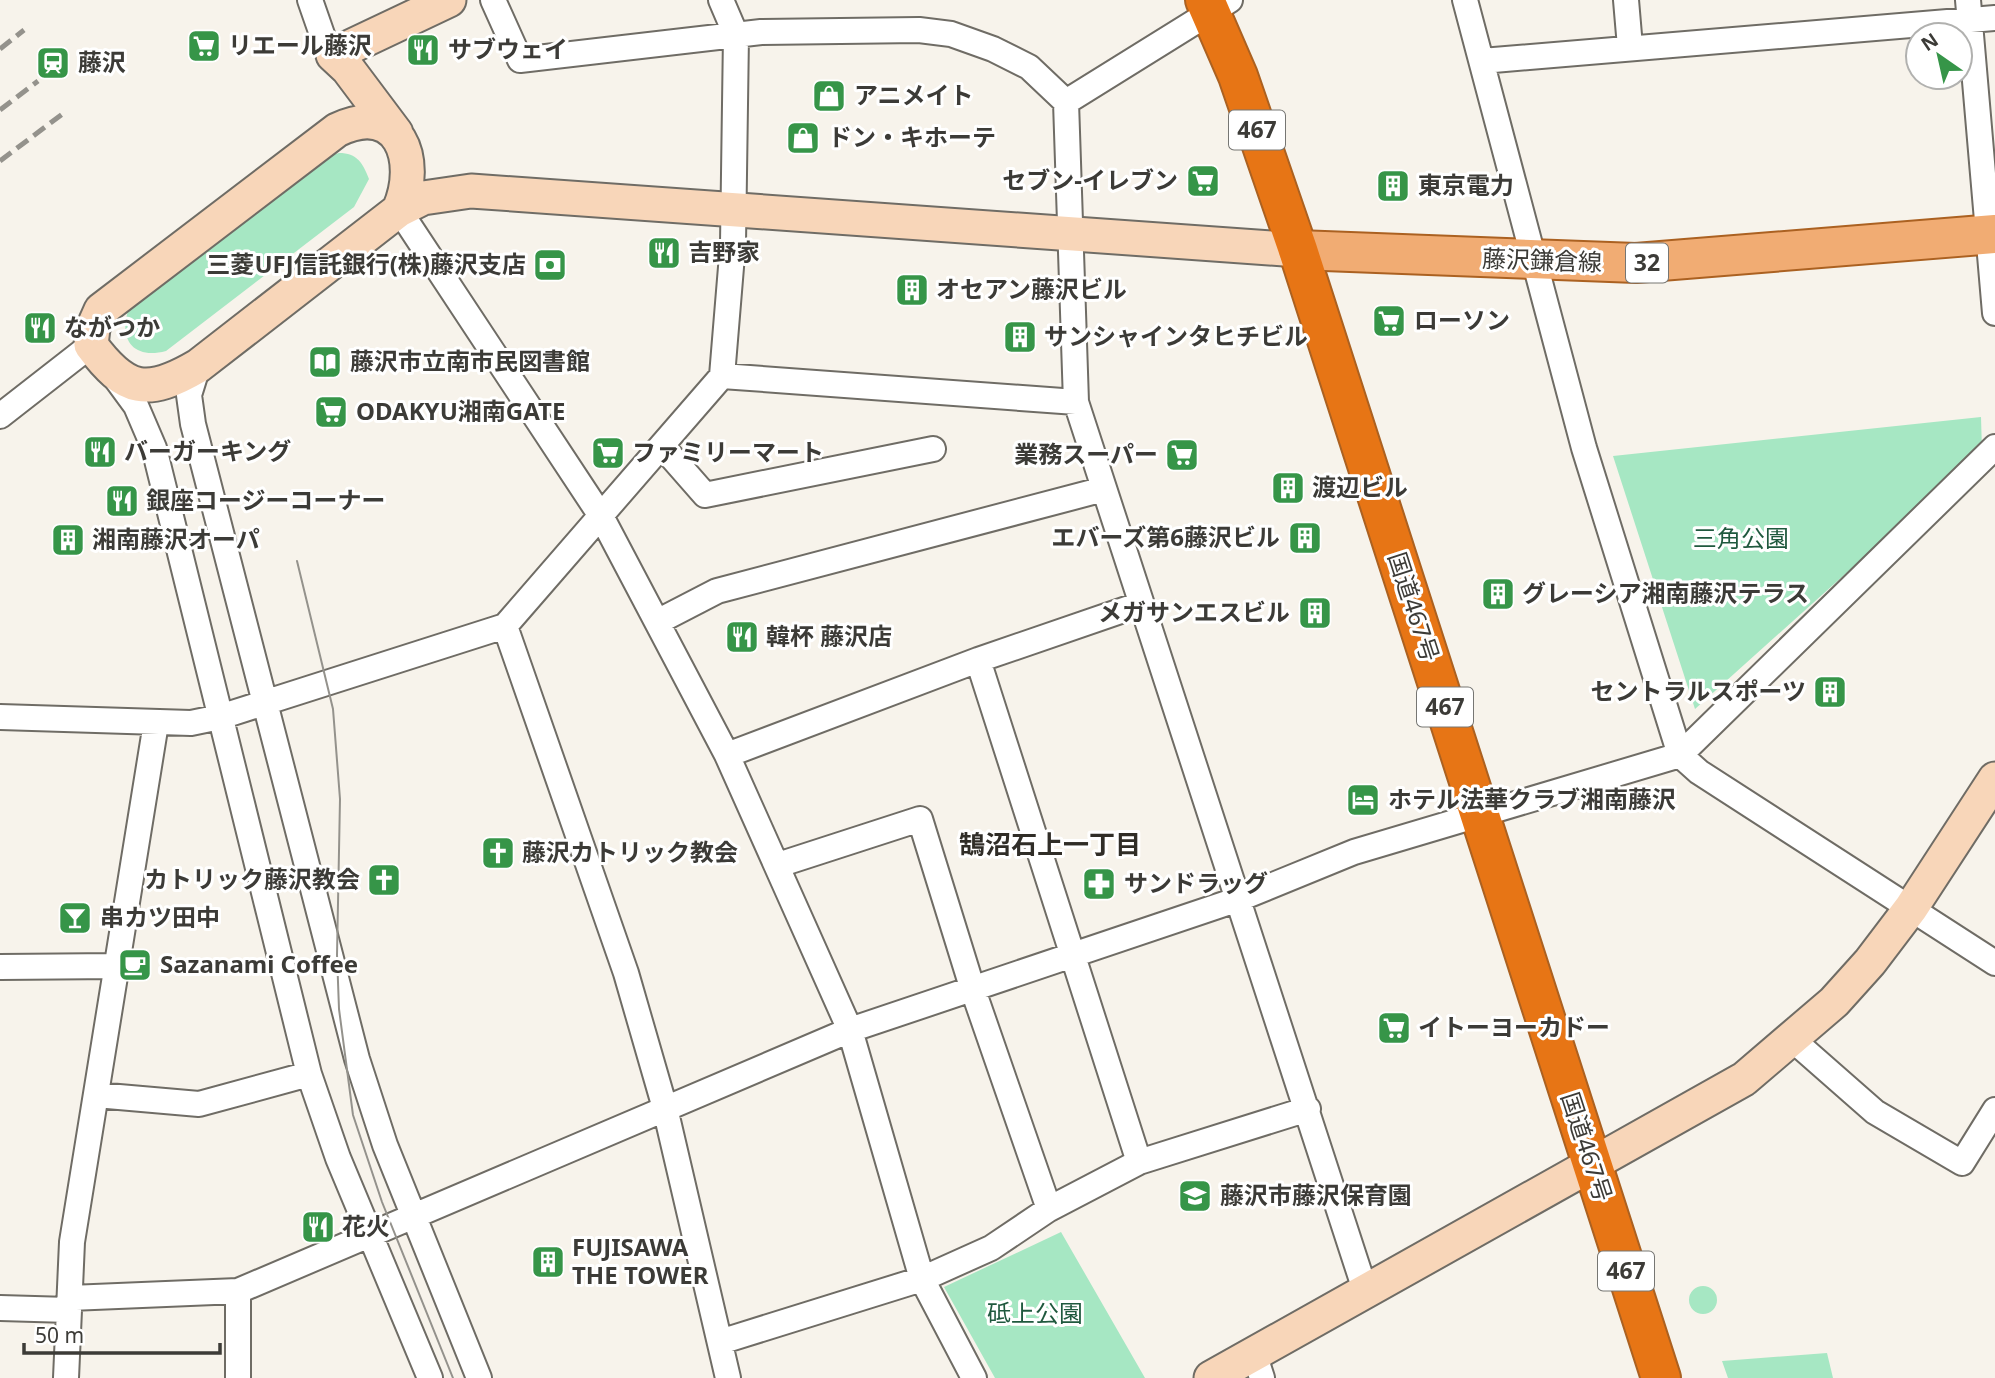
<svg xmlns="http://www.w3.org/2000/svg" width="1995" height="1378" viewBox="0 0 1995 1378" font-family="'Noto Sans','Noto Sans JP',sans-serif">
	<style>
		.green { fill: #a6e7c3 }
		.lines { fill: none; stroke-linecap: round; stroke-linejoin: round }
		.street-casing { stroke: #6f6c65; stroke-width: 28 }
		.secondary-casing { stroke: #6f6c65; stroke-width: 37 }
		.primary-casing { stroke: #ab6121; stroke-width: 42 }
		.highway-casing { stroke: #ab6121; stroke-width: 42 }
		.street { stroke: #fff; stroke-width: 24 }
		.secondary { stroke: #f8d6b9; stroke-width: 33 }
		.primary { stroke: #f1ac73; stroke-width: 38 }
		.highway { stroke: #e77515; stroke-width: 38 }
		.tram { stroke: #94928c; stroke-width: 2 }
		.rail { stroke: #94928c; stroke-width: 5; stroke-dasharray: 14 7; stroke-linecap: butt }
		.labels { text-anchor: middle; stroke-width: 6; stroke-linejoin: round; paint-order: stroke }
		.shield { fill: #fff; stroke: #767673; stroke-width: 2 }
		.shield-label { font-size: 23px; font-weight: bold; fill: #3c3b37 }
		.poi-label { font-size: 24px; font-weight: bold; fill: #3c3b37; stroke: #fff; text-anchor: start }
		.street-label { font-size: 24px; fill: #3c3b37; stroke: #fff }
		.park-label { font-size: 24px; fill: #1f593e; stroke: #fff }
		.neighbourhood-label { font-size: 26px; font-weight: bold; fill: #302d27; stroke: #fff }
	</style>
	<rect width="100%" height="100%" fill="#f7f3eb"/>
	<!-- green -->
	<path class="green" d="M339,153C357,153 363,163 369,179L354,207L166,351C132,360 118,338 129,308L329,156Z
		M1981,417L1982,451L1695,709L1613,456Z
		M1061,1232L1145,1378H995L944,1287Z
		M1689 1300a14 14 0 1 1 28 0a14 14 0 1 1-28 0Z
		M1827,1353L1833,1378H1728L1722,1361Z"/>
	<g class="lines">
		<defs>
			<path id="street" d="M310,0L325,43L333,55
				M493,0L520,60L761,32L919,30L951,34L993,49L1029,67L1066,102L1076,402L1365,1290
				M1465,0L1584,448L1680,755L1699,772L1995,963
				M1626,0L1630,47
				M1968,0L1995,313
				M1482,61L1995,18
				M1066,102L1230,0
				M399,210L601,516L727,755L850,1030L922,1279L974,1378
				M198,366L189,395L193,424L357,1059L385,1145L479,1378
				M111,372L136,406L154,448L309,1074L338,1158L430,1378
				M722,376L1076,402
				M0,416L91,345
				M662,446L705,495L933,449
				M659,621L717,591L1104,489
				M505,626L626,973L665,1108L728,1378
				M978,660L1139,1162
				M0,717L191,723L220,717L505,626L722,376L733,243L736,35L721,0
				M727,755L978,660L1141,604
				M778,865L920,819L972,987L1049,1209
				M0,967L117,966
				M1793,1040L1875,1112L1962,1163L1995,1110
				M96,1095L199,1104L309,1074
				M70,1298L238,1291L850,1030L1239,899L1354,852L1680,755L1995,447
				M0,1308L69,1310
				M720,1342L922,1279L991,1248L1049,1209L1139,1162L1308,1109
				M1254,1353L1262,1378
				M66,1378L72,1242L156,723
				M238,1378V1291"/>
			<path id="secondary" d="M396,133L348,69L333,55L449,0
				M399,210C421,160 399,100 337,130L101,310L93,328L91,345C126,392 147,396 198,366L399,210L423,198L471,191L1298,250
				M1211,1378L1744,1079L1834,1002L1870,962L1911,908L1995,779"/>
			<path id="primary" d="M1298,250L1636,263L1995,234"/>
			<path id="highway" d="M1205,0L1238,76L1298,250L1661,1378"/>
		</defs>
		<!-- street casing -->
		<use href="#street" class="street-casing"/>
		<!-- secondary casing -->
		<use href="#secondary" class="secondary-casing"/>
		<!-- primary casing -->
		<use href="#primary" class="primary-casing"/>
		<!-- highway casing -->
		<use href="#highway" class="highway-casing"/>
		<!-- street -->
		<use href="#street" class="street"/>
		<!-- secondary -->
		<use href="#secondary" class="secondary"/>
		<!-- primary -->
		<use href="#primary" class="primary"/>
		<!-- highway -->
		<use href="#highway" class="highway"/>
		<!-- tram -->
		<path class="tram" d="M297,561L333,709L340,799L337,955L339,1009L353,1115L382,1202L453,1378"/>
		<!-- rail -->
		<path class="rail" d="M0,49L24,30
			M0,110L38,81
			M0,161L65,112"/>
	</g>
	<!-- icons -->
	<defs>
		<symbol id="supermarket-square" viewBox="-11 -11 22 22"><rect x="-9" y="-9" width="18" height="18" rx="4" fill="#369548" stroke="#fff"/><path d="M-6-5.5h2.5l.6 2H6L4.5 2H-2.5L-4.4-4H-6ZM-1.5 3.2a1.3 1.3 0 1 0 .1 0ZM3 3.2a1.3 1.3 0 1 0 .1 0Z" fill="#fff"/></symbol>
		<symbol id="restaurant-square" viewBox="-11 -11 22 22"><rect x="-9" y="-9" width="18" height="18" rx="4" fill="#369548" stroke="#fff"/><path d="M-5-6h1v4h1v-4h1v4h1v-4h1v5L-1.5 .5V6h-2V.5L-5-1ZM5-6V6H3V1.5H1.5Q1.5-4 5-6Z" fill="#fff"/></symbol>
		<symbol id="station-square" viewBox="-11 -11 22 22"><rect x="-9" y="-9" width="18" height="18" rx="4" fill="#369548" stroke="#fff"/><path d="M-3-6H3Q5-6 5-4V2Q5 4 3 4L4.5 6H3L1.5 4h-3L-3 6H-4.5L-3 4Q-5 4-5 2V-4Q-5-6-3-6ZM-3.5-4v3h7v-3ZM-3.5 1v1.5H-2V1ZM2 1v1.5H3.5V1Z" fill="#fff"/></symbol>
		<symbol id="shop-square" viewBox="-11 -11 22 22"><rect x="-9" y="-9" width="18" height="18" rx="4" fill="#369548" stroke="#fff"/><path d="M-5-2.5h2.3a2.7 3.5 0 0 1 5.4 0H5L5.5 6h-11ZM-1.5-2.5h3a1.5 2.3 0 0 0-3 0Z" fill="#fff"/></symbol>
		<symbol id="building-square" viewBox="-11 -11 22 22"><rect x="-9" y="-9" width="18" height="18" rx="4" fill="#369548" stroke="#fff"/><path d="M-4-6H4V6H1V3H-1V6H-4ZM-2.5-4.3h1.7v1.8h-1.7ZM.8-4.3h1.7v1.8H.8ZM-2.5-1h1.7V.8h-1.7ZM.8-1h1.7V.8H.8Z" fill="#fff"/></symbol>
		<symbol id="bank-square" viewBox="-11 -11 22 22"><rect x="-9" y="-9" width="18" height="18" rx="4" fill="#369548" stroke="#fff"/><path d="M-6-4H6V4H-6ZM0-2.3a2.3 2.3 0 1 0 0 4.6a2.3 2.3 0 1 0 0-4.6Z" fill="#fff"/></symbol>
		<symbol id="library-square" viewBox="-11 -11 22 22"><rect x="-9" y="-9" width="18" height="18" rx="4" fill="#369548" stroke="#fff"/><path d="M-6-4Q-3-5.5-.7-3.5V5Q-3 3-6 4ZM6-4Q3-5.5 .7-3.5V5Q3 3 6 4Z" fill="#fff"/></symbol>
		<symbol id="hotel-square" viewBox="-11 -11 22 22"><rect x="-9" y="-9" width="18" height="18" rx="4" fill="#369548" stroke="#fff"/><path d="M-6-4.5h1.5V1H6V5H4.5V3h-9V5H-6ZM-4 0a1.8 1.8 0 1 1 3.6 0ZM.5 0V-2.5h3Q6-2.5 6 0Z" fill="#fff"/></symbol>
		<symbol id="church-square" viewBox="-11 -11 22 22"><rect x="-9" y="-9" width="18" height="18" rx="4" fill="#369548" stroke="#fff"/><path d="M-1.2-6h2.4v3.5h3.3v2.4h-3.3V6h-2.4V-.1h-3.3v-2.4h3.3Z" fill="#fff"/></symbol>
		<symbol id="pharmacy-square" viewBox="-11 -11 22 22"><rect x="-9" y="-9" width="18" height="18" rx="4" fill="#369548" stroke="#fff"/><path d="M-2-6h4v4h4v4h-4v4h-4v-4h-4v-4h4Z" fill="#fff"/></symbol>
		<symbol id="bar-square" viewBox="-11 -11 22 22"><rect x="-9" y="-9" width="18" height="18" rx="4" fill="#369548" stroke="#fff"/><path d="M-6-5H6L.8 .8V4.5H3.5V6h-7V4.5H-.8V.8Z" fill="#fff"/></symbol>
		<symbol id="cafe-square" viewBox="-11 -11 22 22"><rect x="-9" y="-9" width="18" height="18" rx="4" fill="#369548" stroke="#fff"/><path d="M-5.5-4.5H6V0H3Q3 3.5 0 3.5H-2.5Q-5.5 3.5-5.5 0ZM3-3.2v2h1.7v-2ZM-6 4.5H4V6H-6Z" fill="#fff"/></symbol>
		<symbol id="school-square" viewBox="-11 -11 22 22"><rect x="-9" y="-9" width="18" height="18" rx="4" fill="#369548" stroke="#fff"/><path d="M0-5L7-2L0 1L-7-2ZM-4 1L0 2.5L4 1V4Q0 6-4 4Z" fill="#fff"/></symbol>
	</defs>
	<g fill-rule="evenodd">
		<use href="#supermarket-square" x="185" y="27" width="38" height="38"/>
		<use href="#restaurant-square" x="404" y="31" width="38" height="38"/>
		<use href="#station-square" x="34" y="44" width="38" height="38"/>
		<use href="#shop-square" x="810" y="77" width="38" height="38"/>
		<use href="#shop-square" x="784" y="119" width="38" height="38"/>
		<use href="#supermarket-square" x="1184" y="162" width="38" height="38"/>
		<use href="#building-square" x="1374" y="167" width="38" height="38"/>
		<use href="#restaurant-square" x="645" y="234" width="38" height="38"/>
		<use href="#bank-square" x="531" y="246" width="38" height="38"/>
		<use href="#building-square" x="893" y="271" width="38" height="38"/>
		<use href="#supermarket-square" x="1370" y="302" width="38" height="38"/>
		<use href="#restaurant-square" x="21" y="309" width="38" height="38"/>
		<use href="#building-square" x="1001" y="318" width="38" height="38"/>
		<use href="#library-square" x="306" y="343" width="38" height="38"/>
		<use href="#supermarket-square" x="312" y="393" width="38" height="38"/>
		<use href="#restaurant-square" x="81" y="433" width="38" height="38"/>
		<use href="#supermarket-square" x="589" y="434" width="38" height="38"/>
		<use href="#supermarket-square" x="1163" y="436" width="38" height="38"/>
		<use href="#building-square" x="1269" y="469" width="38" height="38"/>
		<use href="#restaurant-square" x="103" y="482" width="38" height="38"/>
		<use href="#building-square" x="1286" y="519" width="38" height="38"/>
		<use href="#building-square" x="49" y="521" width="38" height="38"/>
		<use href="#building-square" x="1479" y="575" width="38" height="38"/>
		<use href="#building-square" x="1296" y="594" width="38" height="38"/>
		<use href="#restaurant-square" x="723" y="618" width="38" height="38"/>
		<use href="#building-square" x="1811" y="673" width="38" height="38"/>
		<use href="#hotel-square" x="1344" y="781" width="38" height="38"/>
		<use href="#church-square" x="479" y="834" width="38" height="38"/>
		<use href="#church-square" x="365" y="861" width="38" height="38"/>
		<use href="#pharmacy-square" x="1080" y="865" width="38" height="38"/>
		<use href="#bar-square" x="56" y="899" width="38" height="38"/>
		<use href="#cafe-square" x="116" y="946" width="38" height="38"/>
		<use href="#supermarket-square" x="1375" y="1009" width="38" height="38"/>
		<use href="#school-square" x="1176" y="1177" width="38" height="38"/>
		<use href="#restaurant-square" x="299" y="1208" width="38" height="38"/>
		<use href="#building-square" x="529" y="1243" width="38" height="38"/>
	</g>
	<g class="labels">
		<!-- shield labels -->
		<g class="shield">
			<rect x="1229" y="110.5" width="56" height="39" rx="5"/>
			<rect x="1626" y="243.5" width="42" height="39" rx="5"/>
			<rect x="1417" y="687.5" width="56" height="39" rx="5"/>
			<rect x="1598" y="1251.5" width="56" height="39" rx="5"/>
		</g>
		<g class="shield-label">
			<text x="1257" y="138">467</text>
			<text x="1647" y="271">32</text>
			<text x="1445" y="715">467</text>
			<text x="1626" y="1279">467</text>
		</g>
		<!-- poi labels -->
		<g class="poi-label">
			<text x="228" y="54">リエール藤沢</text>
			<text x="448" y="58">サブウェイ</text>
			<text x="78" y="71">藤沢</text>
			<text x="854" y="104">アニメイト</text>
			<text x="828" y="146">ドン・キホーテ</text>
			<text x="1178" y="189" text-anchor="end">セブン-イレブン</text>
			<text x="1418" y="194">東京電力</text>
			<text x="688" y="261">吉野家</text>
			<text x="526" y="273" text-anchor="end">三菱UFJ信託銀行(株)藤沢支店</text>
			<text x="936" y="298">オセアン藤沢ビル</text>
			<text x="1414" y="329">ローソン</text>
			<text x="64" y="336">ながつか</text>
			<text x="1044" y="345">サンシャインタヒチビル</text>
			<text x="350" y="370">藤沢市立南市民図書館</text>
			<text x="356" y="420">ODAKYU湘南GATE</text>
			<text x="124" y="460">バーガーキング</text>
			<text x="632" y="461">ファミリーマート</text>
			<text x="1158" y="463" text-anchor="end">業務スーパー</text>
			<text x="1312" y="496">渡辺ビル</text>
			<text x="146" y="509">銀座コージーコーナー</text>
			<text x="1280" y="546" text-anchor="end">エバーズ第6藤沢ビル</text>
			<text x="92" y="548">湘南藤沢オーパ</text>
			<text x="1522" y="602">グレーシア湘南藤沢テラス</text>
			<text x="1290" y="621" text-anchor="end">メガサンエスビル</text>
			<text x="766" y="645">韓杯 藤沢店</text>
			<text x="1806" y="700" text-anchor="end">セントラルスポーツ</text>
			<text x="1388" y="808">ホテル法華クラブ湘南藤沢</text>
			<text x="522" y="861">藤沢カトリック教会</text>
			<text x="360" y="888" text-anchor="end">カトリック藤沢教会</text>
			<text x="1124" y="892">サンドラッグ</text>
			<text x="100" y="926">串カツ田中</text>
			<text x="160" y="973">Sazanami Coffee</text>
			<text x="1418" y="1036">イトーヨーカドー</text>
			<text x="1220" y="1204">藤沢市藤沢保育園</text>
			<text x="342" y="1235">花火</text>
			<text x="572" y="1256">FUJISAWA<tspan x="572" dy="28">THE TOWER</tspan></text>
		</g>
		<!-- street labels -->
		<g class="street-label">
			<text transform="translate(1542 261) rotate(2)" y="8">藤沢鎌倉線</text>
			<text transform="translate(1413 607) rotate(72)" y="8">国道467号</text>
			<text transform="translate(1586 1147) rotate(72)" y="8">国道467号</text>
		</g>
		<!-- park labels -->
		<g class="park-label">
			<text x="1741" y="547">三角公園</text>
			<text x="1035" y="1322">砥上公園</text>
		</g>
		<!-- neighbourhood labels -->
		<g class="neighbourhood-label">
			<text x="1050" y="854">鵠沼石上一丁目</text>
		</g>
	</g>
	<!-- north arrow -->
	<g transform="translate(1939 56) rotate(326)"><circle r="33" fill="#ffffff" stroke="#b1b1af" stroke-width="2"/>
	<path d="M0-5L12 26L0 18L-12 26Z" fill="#369548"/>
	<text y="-10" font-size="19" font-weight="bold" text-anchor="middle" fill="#3c3b37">N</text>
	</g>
	<!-- scale -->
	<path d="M24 1343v10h196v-10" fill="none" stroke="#3c3b37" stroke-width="3.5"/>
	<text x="35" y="1343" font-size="21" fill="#3c3b37" stroke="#ffffff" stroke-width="5" paint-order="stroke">50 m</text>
</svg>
